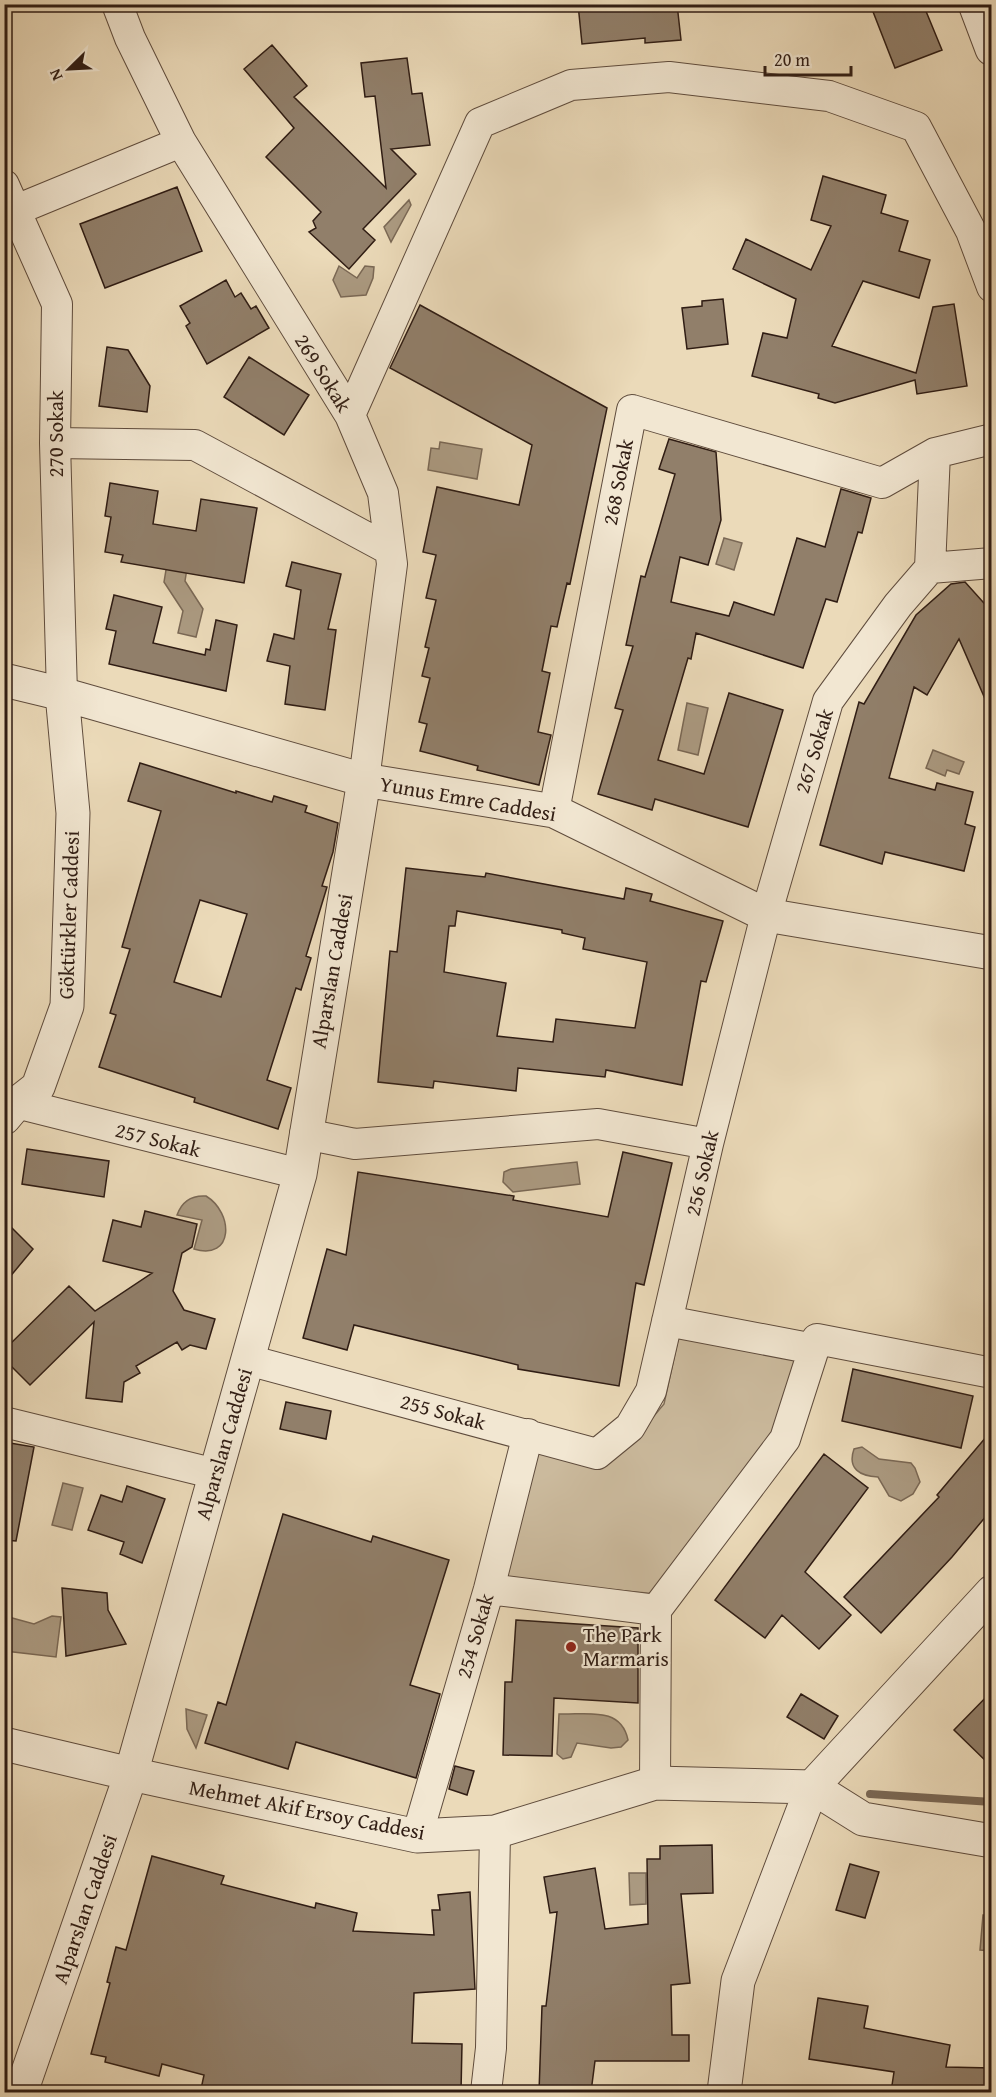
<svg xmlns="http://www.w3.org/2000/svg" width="996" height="2097" viewBox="0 0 996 2097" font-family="'Gentium Book Plus',serif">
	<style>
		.green { fill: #cbba9d; stroke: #7e6c58; stroke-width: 1.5 }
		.water { fill: #ab9a81; stroke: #7a6855; stroke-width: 1.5 }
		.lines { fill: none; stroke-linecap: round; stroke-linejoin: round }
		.stream { stroke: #7a6855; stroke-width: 8 }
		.building { fill: #917f6a; stroke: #301d14; stroke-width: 1.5; fill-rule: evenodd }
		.minor-casing { stroke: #5f4c3d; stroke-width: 32 }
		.tertiary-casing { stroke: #5f4c3d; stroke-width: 35 }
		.minor { stroke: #f2e7d2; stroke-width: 30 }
		.tertiary { stroke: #f2e7d2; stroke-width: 33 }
		.poi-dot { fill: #8f2418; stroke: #f2e7d2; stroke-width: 2 }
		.labels { text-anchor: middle; stroke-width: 4.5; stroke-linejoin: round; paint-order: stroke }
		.street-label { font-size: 21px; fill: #301d14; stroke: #f2e7d2 }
		.poi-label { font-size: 21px; fill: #301d14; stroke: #f2e7d2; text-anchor: start }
	</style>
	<rect width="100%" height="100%" fill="#ebdab9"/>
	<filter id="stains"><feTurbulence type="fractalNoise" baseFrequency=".00333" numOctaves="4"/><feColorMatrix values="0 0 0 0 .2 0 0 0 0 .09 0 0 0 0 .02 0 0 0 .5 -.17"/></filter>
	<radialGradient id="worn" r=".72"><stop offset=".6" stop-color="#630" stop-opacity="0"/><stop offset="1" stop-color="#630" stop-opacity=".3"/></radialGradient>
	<!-- green -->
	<path class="green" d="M679,1335L804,1353L775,1434L657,1594L500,1579L536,1449L634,1440L664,1404Z"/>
	<!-- water -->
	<path class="water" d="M409,200L411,205L391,242L384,227Z
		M339,266L357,278L365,266L374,267L373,278L366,295L341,297L333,280Z
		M440,442L482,449L477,479L428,470L431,448L439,449Z
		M724,538L742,543L734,570L716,564Z
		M169,552L189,556L185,581L203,609L196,637L178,633L183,611L164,582Z
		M687,703L708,708L698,755L678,750Z
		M933,750L964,762L959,774L947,770L945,776L926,768Z
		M577,1162L580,1184L513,1192L503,1182L504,1172L511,1169Z
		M206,1196C234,1213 234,1261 194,1249L202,1220L177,1215C182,1201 191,1195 206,1196Z
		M862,1447L879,1459L911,1463L915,1468L920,1482L913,1494L901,1501L889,1496L878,1477C860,1476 847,1469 854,1449Z
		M63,1483L83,1488L72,1530L52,1525Z
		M5,1616L34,1624L52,1616L61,1617L56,1657L5,1651Z
		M186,1709L207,1715L196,1748L187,1729Z
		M559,1714C587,1715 621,1706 628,1740L621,1747L611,1748L577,1743L571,1757L563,1759L557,1754Z
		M629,1873H646V1904L630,1905Z
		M983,1915L991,1916V1951L980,1950Z"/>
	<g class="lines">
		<!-- stream -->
		<path class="stream" d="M870,1794L992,1802"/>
	</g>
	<!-- building -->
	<path class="building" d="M578,4H677L681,40L645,43V38L582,44Z
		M870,4H923L942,50L895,68Z
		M272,45L307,86L294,97L386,188L375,96L365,97L361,63L407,58L412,94L422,93L430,145L391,149L416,174L363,229L375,240L349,269L309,232L316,228L313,221L321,212L266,157L294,128L244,69Z
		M823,176L886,195L881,213L908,221L899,251L930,260L919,298L863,281L832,346L916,373L933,307L954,304L967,386L917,394L915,380L835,403L818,398L819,394L752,376L763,333L787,338L796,299L733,269L746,239L811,270L831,226L811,220Z
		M177,187L202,251L105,288L80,224Z
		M226,280L235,297L241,293L251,309L256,306L269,328L207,364L186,326L190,323L180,306Z
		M723,299L728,344L687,349L682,308L702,306V301Z
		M420,305L607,408L570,584L567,583L557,627L551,626L542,671L550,673L538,732L551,735L539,785L477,770L478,766L420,751L427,724L419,722L430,678L422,676L429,648L425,647L436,600L426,598L436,555L423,552L437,487L519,505L532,445L390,368Z
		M107,347L128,350L150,386L147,412L99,406Z
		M249,357L309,395L284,435L224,397Z
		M669,439L716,452L721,520L708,565L680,557L671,602L729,616L734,602L774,615L797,538L825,547L841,489L871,498L862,533L858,532L837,602L826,599L803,668L696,633L691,659L688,658L658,760L704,774L729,693L783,710L748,827L655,799L652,810L598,794L623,710L615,708L633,646L626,645L641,576L645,577L675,474L659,469Z
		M110,483L158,491L153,524L196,531L201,499L257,508L244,583L121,562L123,555L105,552L111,517L105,516Z
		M292,562L341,574L328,629L336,630L325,710L285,704L290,666L267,661L274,634L294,639L301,590L286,586Z
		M965,582L992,612V715L959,639L927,695L914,687L889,778L935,790L937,783L973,792L965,824L975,827L964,871L885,852L882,864L820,845L859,702L864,704L916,615L951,584Z
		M114,595L162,607L153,643L205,655L206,649L210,650L216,620L237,625L226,691L109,664L116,631L106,629Z
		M140,763L236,793V791L272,802L274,796L307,806L305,812L338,823L333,852L322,886L327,887L306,956L311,958L301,990L296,988L267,1080L291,1088L278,1129L194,1102L195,1098L99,1067L116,1015L110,1013L130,949L122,947L161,811L128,801ZM200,900L247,914L221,997L174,982Z
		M406,868L485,877L486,873L624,899L626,888L652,894L650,901L723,921L706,982L701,981L682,1085L606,1070L605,1077L518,1068L516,1091L434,1081L433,1088L378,1082L390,951L397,952ZM457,911L562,930V933L585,938L583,949L647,962L635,1028L556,1019L553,1042L497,1036L506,983L444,972L449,926H455Z
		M27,1149L109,1161L104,1197L22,1184Z
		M623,1152L672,1163L644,1285L636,1283L619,1386L518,1369V1365L354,1325L347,1350L303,1338L327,1249L346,1255L358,1172L514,1196L513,1200L608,1217Z
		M145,1211L197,1224L192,1247L182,1253L173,1291L184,1310L215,1319L206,1349L190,1345L182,1350L177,1342L136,1366L140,1373L124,1382L122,1402L86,1398L94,1322L30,1385L4,1359V1350L69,1286L95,1311L152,1273L103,1261L113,1220L141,1227Z
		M4,1220L33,1249L4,1284Z
		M853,1369L973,1396L961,1448L842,1421Z
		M286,1402L331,1411L326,1439L280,1429Z
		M992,1430V1509L952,1557L881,1633L844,1597L939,1497L937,1495Z
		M4,1442L34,1447L16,1541L4,1540Z
		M824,1454L868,1488L805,1572L851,1615L819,1649L782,1615L765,1638L715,1600Z
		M127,1486L165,1499L142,1563L120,1554L124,1542L88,1530L101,1495L122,1502Z
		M283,1514L371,1542L373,1536L449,1560L410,1685L440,1694L416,1778L296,1742L288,1769L205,1743L218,1702L226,1705Z
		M62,1588L107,1593L108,1610L126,1644L66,1656Z
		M516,1620L638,1628V1703L554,1698L552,1756L503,1755L505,1682H512Z
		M992,1691V1767L954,1730Z
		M801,1694L838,1716L824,1739L787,1717Z
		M455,1766L474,1771L467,1795L449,1789Z
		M712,1845L713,1893L681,1894L690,1983L671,1985L672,2035H689V2061H595L591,2092H539L542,2006H546L557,1912L550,1913L544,1877L595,1868L605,1929L648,1924L647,1859H660V1846Z
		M152,1856L224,1876L221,1884L315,1908L316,1903L357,1913L353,1931L434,1935L432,1910H440L438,1895L470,1892L475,1989L414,1993L412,2043L462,2044L461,2092L388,2089V2092H222L201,2089L204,2075L162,2064L159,2076L105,2062L106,2057L91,2054L110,1983L107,1982L116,1947L126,1950Z
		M850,1864L879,1872L865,1918L836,1910Z
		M818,1998L868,2006L864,2028L950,2045L946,2067L992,2068V2092H891L894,2072L809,2059Z"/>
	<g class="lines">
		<defs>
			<path id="minor" d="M117,4L130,38L181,142L350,415L383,493L392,564L364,780
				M4,185L57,304L55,443L62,694
				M16,210L181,142
				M350,415L480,123L571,85L669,77L829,96L916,127L971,231L992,287
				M55,443L195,445L390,550
				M930,568L935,453
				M554,811L632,410L882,483L935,453L992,439
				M4,1100L300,1174
				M305,1134L355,1144L598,1124L708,1144
				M667,1321L814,1349
				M248,1360L597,1454L630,1427L651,1391L708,1144L766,915L828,701L898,605L930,568L992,563
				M4,1422L216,1474
				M489,1589L656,1610L655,1783
				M656,1610L785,1439L817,1339L992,1373
				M417,1836L489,1589L528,1434
				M486,2092L491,2048L495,1832"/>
			<path id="tertiary" d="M975,4L992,49
				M4,680L62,694L364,780L554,811L766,915L992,953
				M4,1118L15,1105L38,1087L67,1006L73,813L62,694
				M4,1744L131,1774L417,1836L495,1832L655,1783L812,1787L863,1819L992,1841
				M21,2092L131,1774L300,1174L364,780
				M724,2092L738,1981L812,1787L992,1592"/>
		</defs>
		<!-- minor casing -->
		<use href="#minor" class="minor-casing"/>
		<!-- tertiary casing -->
		<use href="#tertiary" class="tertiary-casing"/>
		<!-- minor -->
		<use href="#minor" class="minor"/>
		<!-- tertiary -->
		<use href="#tertiary" class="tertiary"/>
	</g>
	<!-- markers -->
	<circle class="poi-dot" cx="571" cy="1647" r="6"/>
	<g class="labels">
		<!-- street labels -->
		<g class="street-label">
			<text transform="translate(323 373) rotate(58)" y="7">269 Sokak</text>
			<text transform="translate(56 434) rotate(-90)" y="7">270 Sokak</text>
			<text transform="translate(618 482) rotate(-79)" y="7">268 Sokak</text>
			<text transform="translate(814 751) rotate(-73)" y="7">267 Sokak</text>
			<text transform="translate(468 799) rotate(10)" y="7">Yunus Emre Caddesi</text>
			<text transform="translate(69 915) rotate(-88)" y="7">Göktürkler Caddesi</text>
			<text transform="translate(332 971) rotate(-80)" y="7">Alparslan Caddesi</text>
			<text transform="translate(158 1140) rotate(14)" y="7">257 Sokak</text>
			<text transform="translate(702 1173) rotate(-77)" y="7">256 Sokak</text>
			<text transform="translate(443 1412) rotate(15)" y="7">255 Sokak</text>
			<text transform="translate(224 1444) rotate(-74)" y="7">Alparslan Caddesi</text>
			<text transform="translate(475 1636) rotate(-74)" y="7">254 Sokak</text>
			<text transform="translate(307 1810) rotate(11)" y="7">Mehmet Akif Ersoy Caddesi</text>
			<text transform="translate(85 1909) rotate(-71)" y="7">Alparslan Caddesi</text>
		</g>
		<!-- poi labels -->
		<g class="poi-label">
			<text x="583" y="1642">The Park<tspan x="583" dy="24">Marmaris</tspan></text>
		</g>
	</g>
	<!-- margin -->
	<rect width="996" height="2097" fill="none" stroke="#ebdab9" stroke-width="24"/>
	<rect x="6" y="6" width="984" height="2085" fill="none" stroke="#301d14" stroke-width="3"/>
	<rect x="12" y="12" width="972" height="2073" fill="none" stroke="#301d14" stroke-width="1.5"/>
	<!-- north arrow -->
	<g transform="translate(69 69) rotate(246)" stroke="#f2e7d2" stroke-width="4.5" paint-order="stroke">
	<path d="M0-4.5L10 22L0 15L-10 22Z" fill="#301d14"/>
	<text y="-9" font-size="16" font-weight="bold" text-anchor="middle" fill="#301d14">N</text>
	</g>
	<!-- scale -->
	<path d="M765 66v9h86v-9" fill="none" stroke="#301d14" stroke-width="3"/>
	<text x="774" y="66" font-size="18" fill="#301d14" stroke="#f2e7d2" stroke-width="4.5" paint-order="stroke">20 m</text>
	<rect width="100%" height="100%" filter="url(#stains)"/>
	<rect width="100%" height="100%" fill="url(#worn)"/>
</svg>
